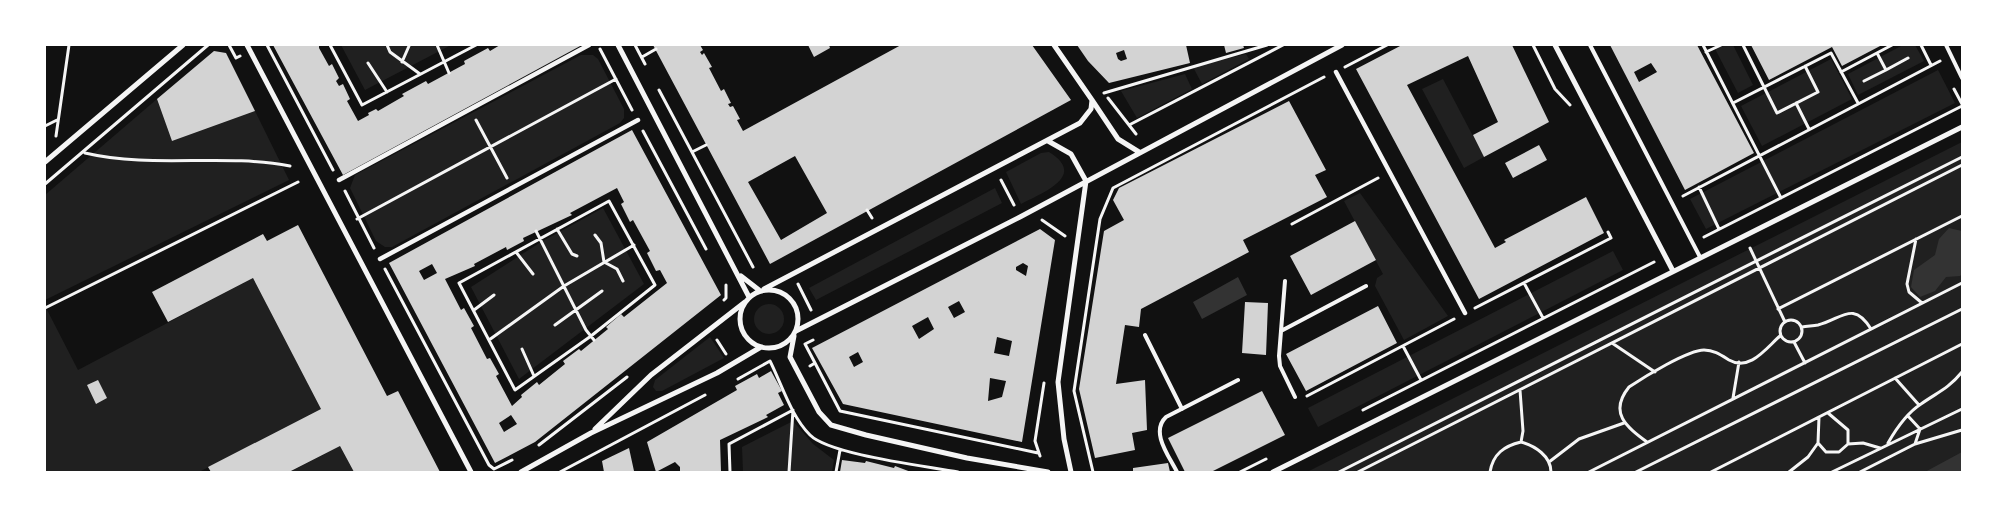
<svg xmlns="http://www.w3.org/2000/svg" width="2007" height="517" viewBox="0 0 2007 517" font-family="Rubik,sans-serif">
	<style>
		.green { fill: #202020 }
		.water { fill: #333 }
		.building { fill: #d3d3d3; fill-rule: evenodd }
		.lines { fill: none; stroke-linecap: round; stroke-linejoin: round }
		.path { stroke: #f5f5f5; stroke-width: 3 }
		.service { stroke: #f5f5f5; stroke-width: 4 }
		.pedestrian { stroke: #f5f5f5; stroke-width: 4.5 }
		.minor { stroke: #f5f5f5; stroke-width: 5 }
	</style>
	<rect width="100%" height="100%" fill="#111"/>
	<!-- green -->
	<path class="green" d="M341,45H451L365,90Z
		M1713,45H1733L1753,85L1738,93Z
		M1903,45H1915L1924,61L1858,95L1848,74Z
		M1246,54L1249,59L1202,84L1193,67Z
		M581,55H593L598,59L624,109V118L620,123L392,247H385L376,241L350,188L355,175Z
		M1831,59L1852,99L1762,146L1741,106Z
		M1938,70L1955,103L1706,229L1690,199Z
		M1185,74L1192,89L1137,118L1121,91Z
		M1443,79L1484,157L1464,168L1422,89Z
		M157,99L172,141L255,111L289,180L45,300V195Z
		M1962,142V472H1307Z
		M1049,152C1088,176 1042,193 1021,204L1006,172L1041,153Z
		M995,188L1002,203L816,300L809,288Z
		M1360,193L1448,316L1404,340L1375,286L1377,278L1383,274L1344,201Z
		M603,208L644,284L519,379L471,287L541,242Z
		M1613,251L1623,270L1318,427L1308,408Z
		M253,278L321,409L199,472H45V306L78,370Z
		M754 319a15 15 0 1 1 30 0a15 15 0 1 1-30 0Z
		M710,337L724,358L662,391H656L653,387L655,380Z
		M793,421L813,444L834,460L832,472H743L742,447Z
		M340,446L354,472H290Z"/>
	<!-- water -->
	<path class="water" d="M1949,228L1962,231V274L1960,276L1946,277L1935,291L1920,297L1911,287L1914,270L1935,255L1939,239Z
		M1238,277L1247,295L1202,319L1193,302Z
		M1962,452V472H1925Z"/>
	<!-- building -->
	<path class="building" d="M273,45H319V48L329,66L332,64L339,78L336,81L339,86L343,84L350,99L347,101L358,121L369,115L368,113L376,109L378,111L404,96L402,94L426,81L428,84L465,64L464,61L488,48L490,51L500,45H582L343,175Z
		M653,45H700L703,50L700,52L702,55L704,53L712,67L709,68L721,91L724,89L731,103L728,104L730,107L733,106L740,119L737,120L743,131L901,45H1032L1071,100L770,264ZM795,156L827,213L781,240L748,182Z
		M808,45H829L830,48L814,57Z
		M1077,45H1186L1190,63L1109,83L1088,61ZM1124,50L1127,59L1121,61L1118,59L1116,53Z
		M1224,45H1243L1244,48L1226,53Z
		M1402,45H1512L1549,122L1484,157L1473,135L1498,122L1468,56L1407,85L1495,248L1506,242L1504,240L1586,197L1604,233L1479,299L1356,69Z
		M1610,45H1697L1754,153L1685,190ZM1651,63L1657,72L1639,82L1634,72Z
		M1751,45H1882L1842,66L1832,47L1769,80Z
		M214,51L226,53L255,111L172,141L157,99Z
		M1289,101L1326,170L1315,175L1327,197L1243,240L1249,252L1141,309L1139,327L1125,325L1116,384L1145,380L1147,430L1132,433L1135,450L1095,458L1079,389L1104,231L1124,220L1113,200L1119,188Z
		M632,130L721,295L535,442L495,463L389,263ZM617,188L624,202L621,204L630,222L633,220L650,251L647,253L656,271L660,270L667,283L624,317L621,314L606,327L608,329L581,351L579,349L563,361L565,364L539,385L537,382L521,395L522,397L512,406L496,376L499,374L490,358L487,359L471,328L474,326L464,308L461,310L445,279L475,266L474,264L506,247L507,250L524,241L523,238L572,215L570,213ZM432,264L437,273L424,280L419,271ZM511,415L517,424L504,432L499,423Z
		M1539,145L1547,160L1513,178L1505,163Z
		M1355,221L1376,260L1311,295L1290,256Z
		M298,225L387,396L398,391L440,472H354L340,446L289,472H211L208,467L321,409L253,278L168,322L152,292L263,234L267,241Z
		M1040,229L1055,240L1022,442L843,404L812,348ZM1023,263L1028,266L1026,276L1016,270V267ZM959,301L965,312L954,318L948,307ZM928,317L934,329L919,339L912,326ZM997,337L1012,341L1009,356L994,353ZM858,352L863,362L854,367L849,357ZM990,378L1006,381L1002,397L988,401Z
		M1245,302L1268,303L1266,355L1242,353Z
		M1378,306L1397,343L1306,391L1286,354Z
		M771,371L782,391L778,393L784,405L766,415L768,417L720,440L721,472H680V467L675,462L656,472L647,442L737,390L735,386L757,374L759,378Z
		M98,380L107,398L96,404L87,385Z
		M1262,391L1285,435L1211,472H1185L1168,438Z
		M629,448L634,471L604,472L602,461Z
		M842,460L865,463L866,461L894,468L895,466L911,472H840Z
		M1168,463L1170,472H1133V468Z"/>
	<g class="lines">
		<!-- path -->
		<path class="path" d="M229,45L236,58L240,56
			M267,45L333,170
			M330,45L362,105L476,45
			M387,45L390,52L420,74
			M437,45L449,73
			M635,45L645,64
			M1533,45L1555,89L1570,105
			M1703,45L1781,198
			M1743,45L1777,113L1818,92L1805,66
			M1921,45L1931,65
			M600,49L632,110
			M1706,52L1721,45
			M642,57L656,49
			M402,62L409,46
			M368,63L387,92
			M1345,67L1387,45
			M1886,70L1908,58
			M1841,72L1892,45
			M1864,81L1886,70L1877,53
			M1954,89L1962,104
			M659,90L753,267
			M1104,93L1267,45
			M1108,98L1136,134
			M1733,103L1831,53L1858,103
			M1796,103L1809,129
			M476,120L507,178
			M1131,124L1283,45
			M45,126L57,120
			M643,131L706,249
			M56,136L69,45
			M692,152L706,145
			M85,153C153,169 222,153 290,166
			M1001,180L1014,205
			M45,184L208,45
			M1699,187L1719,229
			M345,191L374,248
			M1683,196L1940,61
			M609,201L655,285L591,336L515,390L459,283Z
			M867,210L872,218
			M357,219L616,79
			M1042,220L1065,236
			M1292,224L1378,178
			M557,229L572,254L577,256
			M536,231L586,330L594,340
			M595,235L601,243L604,262L617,269L623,281
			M1704,237L1962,106
			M1916,239L1907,284L1909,292L1922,303
			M1750,248L1785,322
			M516,252L533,274
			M385,269L489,465L494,469L512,460
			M1524,283L1543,318
			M798,284L811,310
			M724,300L726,298V285
			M45,308L298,182
			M1475,308L1611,238L1608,232
			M1778,309L1962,216
			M474,310L494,295
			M1780 331a11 11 0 1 1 22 0a11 11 0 1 1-22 0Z
			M555,325L602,291
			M1802,327C1807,326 1813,326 1818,325C1842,319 1853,300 1871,329
			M489,340L564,286L634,245
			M717,340L726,354
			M1794,342L1805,363
			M1612,343L1655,372
			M1403,346L1421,380
			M522,349L534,376
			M815,363L840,411L1038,453
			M810,366L815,363L805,344L813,340
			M1895,378L1919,405
			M738,379L770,361C782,385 791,416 810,435C830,455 927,466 958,472
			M1520,390L1523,431L1521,442
			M1307,396L1454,319
			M1733,398L1739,362
			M1363,410L1654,262
			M1908,416L1920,429L1915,444
			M1819,417L1818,443L1826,452H1839L1848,444V430L1828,413
			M1647,442C1627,427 1608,413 1629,387C1644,377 1688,350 1704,350C1714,350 1721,355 1729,360C1750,372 1767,347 1780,336
			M1888,443C1896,429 1907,413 1921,404C1938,392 1948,389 1962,372
			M1848,444L1863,443L1880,448
			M539,445L627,377
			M1040,456L1035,441L1044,383
			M1549,462L1579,439L1624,423
			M560,472L705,395
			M730,472L729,444L793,410
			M789,472L793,410
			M836,472L840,450
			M1093,472L1074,391L1100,219L1113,188L1324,77
			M1240,472L1266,459
			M1339,472L1962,157
			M1358,472L1962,165
			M1490,472C1493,454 1504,446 1521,442C1535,446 1551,456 1551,472
			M1589,472L1962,283
			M1636,472L1962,309
			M1711,472L1962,344
			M1789,472L1808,457L1818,443
			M1832,472L1962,409
			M1860,472L1915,444L1962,430"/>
		<!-- service -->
		<path class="service" d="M1590,45L1700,257
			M1946,45L1962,78
			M1285,281L1279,356L1280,366L1295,397
			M1281,331L1366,286
			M1145,335L1182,409
			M1177,472C1169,456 1150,432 1166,417L1238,380"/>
		<!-- pedestrian -->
		<path class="pedestrian" d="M1336,72L1465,313
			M339,180L589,45
			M380,259L638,120"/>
		<!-- minor -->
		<path class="minor" d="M247,45L471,472
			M618,45L749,297
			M1555,45L1673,271
			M1092,100L1118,139L1139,152
			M1048,141L1071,154L1086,181L1058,382L1064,439L1071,472
			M45,162L183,45
			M741,276L759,290
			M764,289L1080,123L1091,109L1092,100L1054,45
			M740 319a29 29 0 1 1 58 0a29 29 0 1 1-58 0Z
			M796,331L1020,217L1342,45
			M794,336L790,357L819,412L831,425L866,435L967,458L1048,472
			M595,429L651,375L745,302
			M521,472L591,433L717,373L761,347
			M1273,472L1962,127"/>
	</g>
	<!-- border -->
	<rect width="2007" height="517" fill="none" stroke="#ffffff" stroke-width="92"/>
</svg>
